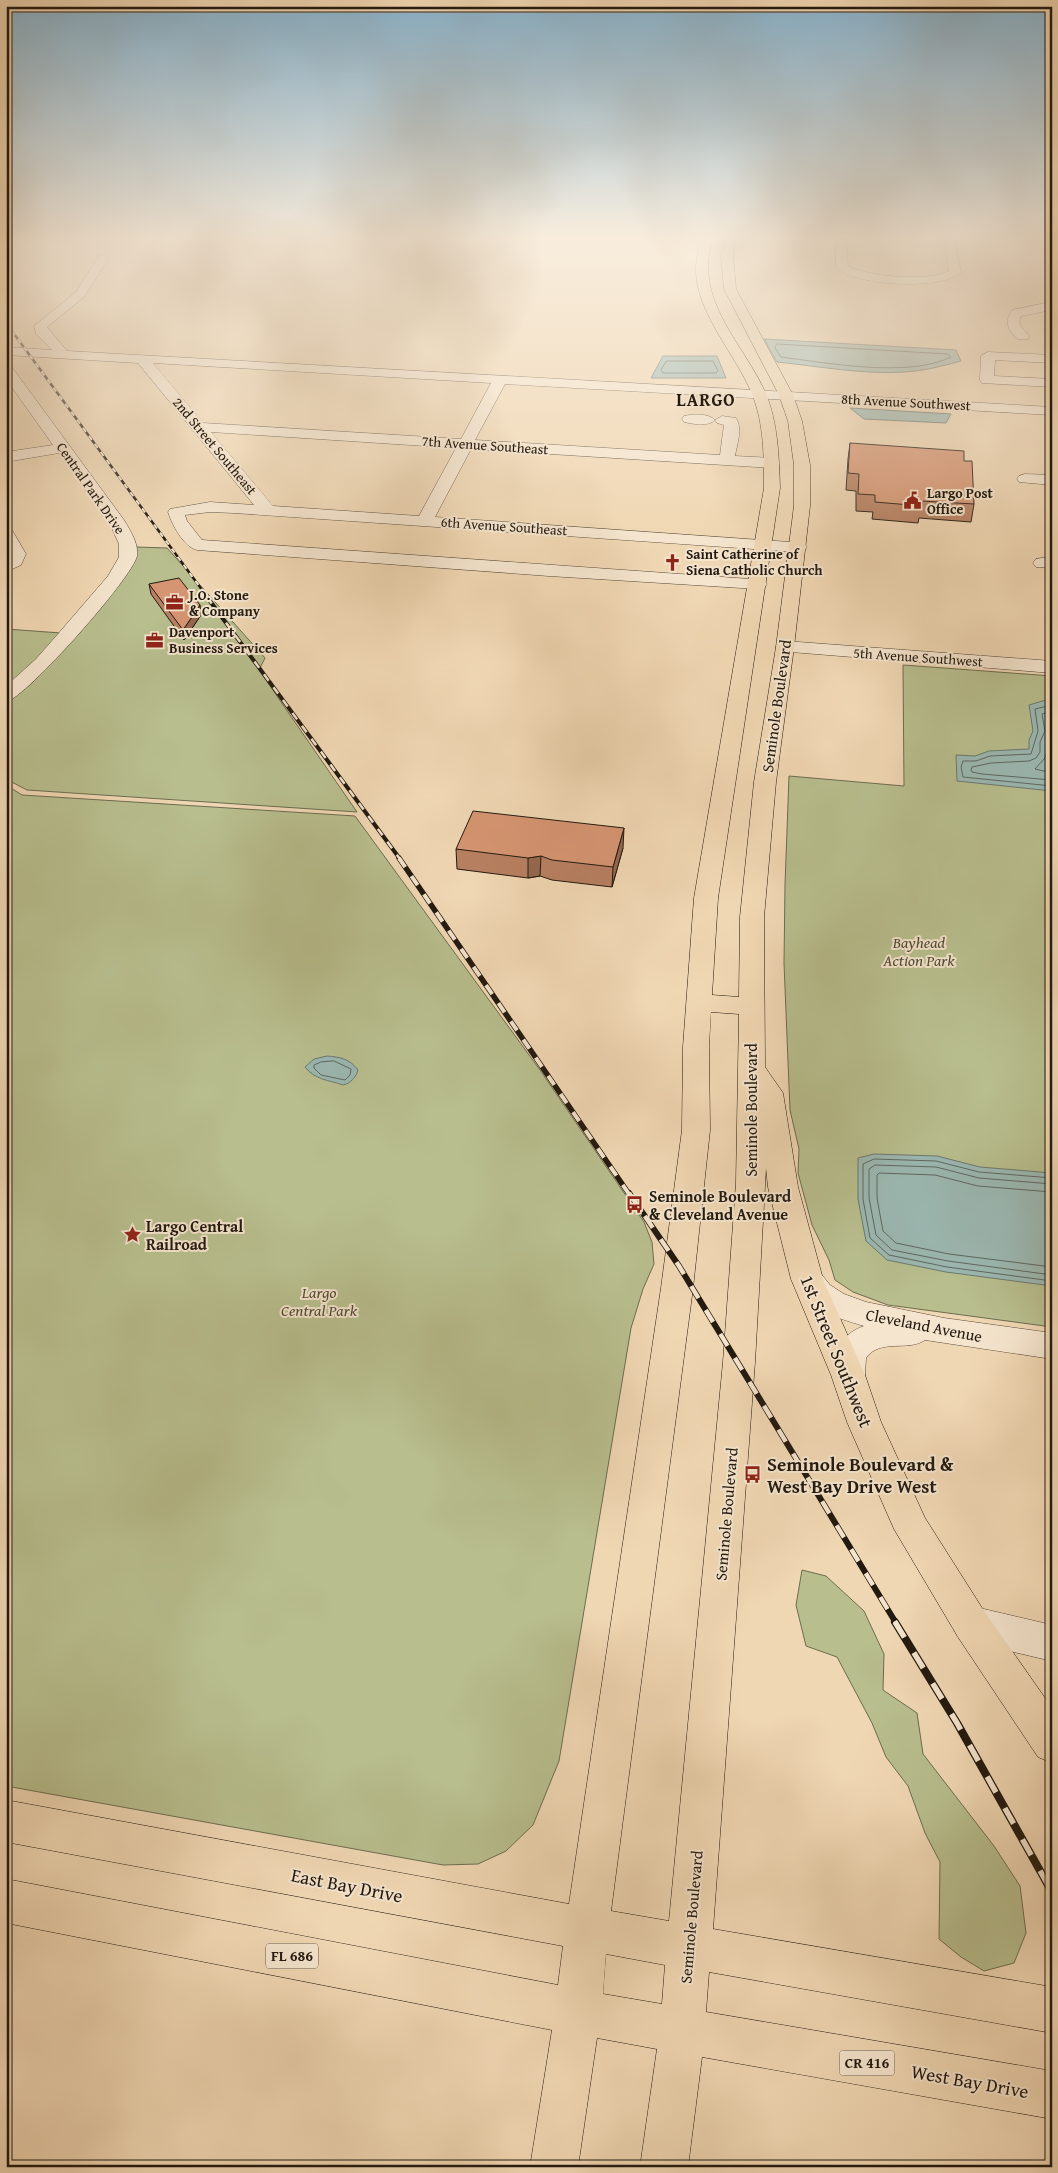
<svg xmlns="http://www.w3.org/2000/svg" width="1058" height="2173" viewBox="0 0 1058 2173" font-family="'Gentium Book Plus',serif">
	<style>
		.green { fill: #b8be8e; stroke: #6d6c4f }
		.water { fill: #9bb8b2; stroke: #6b7871 }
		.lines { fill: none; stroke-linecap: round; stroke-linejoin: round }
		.shore { stroke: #5e6861; stroke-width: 1 }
		.minor-casing { stroke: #564839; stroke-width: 1 }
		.major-casing { stroke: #221910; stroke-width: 1 }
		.minor { fill: #f5e5ce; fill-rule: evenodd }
		.major { fill: #f0d7b3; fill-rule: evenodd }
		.rail-far4-casing { stroke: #221910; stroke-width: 2.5 }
		.rail-far3-casing { stroke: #221910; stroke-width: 4 }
		.rail-far2-casing { stroke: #221910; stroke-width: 5.5 }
		.rail-far1-casing { stroke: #221910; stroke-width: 6 }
		.rail-casing { stroke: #221910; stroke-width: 8 }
		.rail-far4 { stroke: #f5e5ce; stroke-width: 2; stroke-dasharray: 5; stroke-linecap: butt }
		.rail-far3 { stroke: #f5e5ce; stroke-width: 2.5; stroke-dasharray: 8; stroke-linecap: butt }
		.rail-far2 { stroke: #f5e5ce; stroke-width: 4; stroke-dasharray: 11; stroke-linecap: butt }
		.rail-far1 { stroke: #f5e5ce; stroke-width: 4.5; stroke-dasharray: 14; stroke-linecap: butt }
		.rail { stroke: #f5e5ce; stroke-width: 5.5; stroke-dasharray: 18; stroke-linecap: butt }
		.wall { fill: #b88062; stroke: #221910 }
		.shaded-wall { fill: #966850; stroke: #221910 }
		.building { fill: #d69572; stroke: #221910 }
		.labels { text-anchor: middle; stroke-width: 4; stroke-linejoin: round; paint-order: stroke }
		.far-street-label { font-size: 14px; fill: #221910; stroke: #f5e5ce }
		.far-poi-label { font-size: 14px; font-weight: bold; fill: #221910; stroke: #f5e5ce; text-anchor: start }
		.shield { fill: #f5e5ce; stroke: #615649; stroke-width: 1 }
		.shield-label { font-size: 15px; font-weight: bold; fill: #221910 }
		.street-label { font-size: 16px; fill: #221910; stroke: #f5e5ce }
		.park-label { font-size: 16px; font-style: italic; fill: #4f4b36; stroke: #f5e5ce }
		.poi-label { font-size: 16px; font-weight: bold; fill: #221910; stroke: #f5e5ce; text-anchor: start }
		.far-district-label { font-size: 18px; font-weight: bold; letter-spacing: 1px; fill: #221910; stroke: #f5e5ce }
		.near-street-label { font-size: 19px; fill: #221910; stroke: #f5e5ce }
		.near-poi-label { font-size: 19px; font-weight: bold; fill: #221910; stroke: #f5e5ce; text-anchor: start }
	</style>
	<rect width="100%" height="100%" fill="#f0d7b3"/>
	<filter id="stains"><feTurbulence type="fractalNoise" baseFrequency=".004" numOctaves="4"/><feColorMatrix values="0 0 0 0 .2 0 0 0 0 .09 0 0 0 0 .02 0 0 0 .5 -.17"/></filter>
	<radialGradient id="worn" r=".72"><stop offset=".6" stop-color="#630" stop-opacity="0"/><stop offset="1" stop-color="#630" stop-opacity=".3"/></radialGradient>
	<!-- green -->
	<path class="green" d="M136,547L167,548L265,658L259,670L357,812L27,790L6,779V703L32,683L77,634H79Z
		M6,629L61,633L44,652L6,689Z
		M903,665L1052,676V1327L888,1305L853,1292L835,1280L829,1260L812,1225L798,1173L799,1149L790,1110L784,963L785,885L789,776L904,786Z
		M6,785L22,795L355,816L540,1070L644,1222L652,1242L654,1264L643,1289L631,1328L559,1761L533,1825L506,1851L478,1864L443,1865L6,1786Z
		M802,1570L826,1576L864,1611L884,1654L883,1690L917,1713L923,1754L994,1846L1020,1886L1026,1933L1014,1963L984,1971L961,1957L939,1939L940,1862L925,1833L908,1786L886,1757L872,1723L837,1657L806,1646L796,1605Z"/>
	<!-- water -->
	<path class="water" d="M764,339L956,350L961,361C942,366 924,371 904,372C866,375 816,366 777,362Z
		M663,356H717L726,378H651Z
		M850,408L951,414L946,423L864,419Z
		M1046,700H1052V791L957,781L956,755L975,756L989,751L1029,749V740L1033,731L1029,705Z
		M327,1056C340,1057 350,1059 358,1070C357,1076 350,1084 343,1085C329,1080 315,1080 305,1067L314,1059Z
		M874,1154L937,1156L980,1167L1052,1173V1286L946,1272L887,1260L866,1241L858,1199V1158Z"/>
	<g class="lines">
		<!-- shore -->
		<path class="shore" d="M777,344L948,354L951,357C909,378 827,363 781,357L775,348Z
			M667,361H713L718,371L716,373H663L661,370Z
			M1052,705L1035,709L1038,731L1031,754L990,756L976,761H963L961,767L963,777L1052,786
			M1052,711L1042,714L1045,731L1040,742V752L1036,758L1029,761L991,763L972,767L971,770L972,772L982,774L1052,780
			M1052,734L1045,758L1035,769L1052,773
			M334,1061L351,1069L350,1075L345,1080L321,1075L314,1068V1065L321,1062Z
			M1052,1178L979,1172L936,1161L874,1159L863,1164V1199L870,1238L889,1255L947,1267L1052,1281
			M1052,1184L979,1178L936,1167L875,1165L869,1169V1198L876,1235L892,1250L948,1261L1052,1275
			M1052,1192L978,1186L935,1175L879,1173L877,1175V1198L883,1231L896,1243L949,1254L1052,1267"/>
		<defs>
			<path id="minor" d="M836,235H846L848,266C870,277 927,282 949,271L943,235H953L961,272C944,291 852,286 836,267Z
				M1002,235L1052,237V243L1007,238Z
				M103,255L109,258L84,297L47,327L67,351L1052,407V415L505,384L475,440L720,455L724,425L717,423L715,420C708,427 693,424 684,422L682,419L684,416C693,414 708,413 715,420L722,416L736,418C743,429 737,444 735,456L772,458L777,460L780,463L777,466L772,468L471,449L435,517L804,543L807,547L804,551L798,552L234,513L210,512L185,515L187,521L202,540L764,580L767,584L764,588L758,589L549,576L197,550C184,547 172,525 168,512L170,509L210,502L254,505L138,363L6,355V347L52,350L36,334L34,326L76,292L99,256ZM153,363L491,383L461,439L203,423ZM211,432L456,448L419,516L273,506Z
				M1052,302V310L1021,316C1016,326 1025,329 1029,336L1028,339H1018C1008,331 1004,322 1012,310Z
				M988,352L1052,355V363L995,360L994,376L1052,379V387L982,383L980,380L981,356Z
				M6,365L11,366L124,520C130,530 139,544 137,556C133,577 27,697 6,702V686L36,659L58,634L108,576L119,557V544L110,524L59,453L6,462V452L53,445L6,379Z
				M1025,474L1052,475V485L1019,482L1017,479L1019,476Z
				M6,529L12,530L26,554L21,565L6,572V559L8,554L6,550Z
				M1042,558H1052V568L1036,567L1033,563L1036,559Z
				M785,641L1052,661V673L778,651L776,647L778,643Z
				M807,1267L818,1270L830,1285L844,1294L866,1302L944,1318L1052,1333V1359L925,1340C908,1352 880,1338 866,1358L865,1375L860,1385L848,1389L836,1385C824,1361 840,1334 864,1326C832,1316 808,1311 791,1279L796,1270Z
				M971,1606L1052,1625V1661L971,1642L958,1637L952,1624L958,1611Z"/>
			<path id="major" d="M703,235H713C712,245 708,255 708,265C707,313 748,352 766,394C778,423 779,457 780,488L718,898L712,995L739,997L740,917L754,782L776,647L794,506V465L788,421L779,395L724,289L721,256L726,235H736L733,256L736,289L793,395L802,421L810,465V506L794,647L776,782L764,917L765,1067L783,1093L798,1187L823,1279L865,1375L881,1422L925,1518L984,1611L1052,1708V1763L1038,1757L958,1637L894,1529L847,1422L831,1375L791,1279L768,1187L766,1168L755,1362L713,1929L1052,1987V2033L709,1972L706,2012L1052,2071V2119L702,2057L688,2167H640L657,2049L597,2038L578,2167H530L552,2030L6,1923V1879L558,1985L563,1946L6,1842V1800L569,1904L661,1288L682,1130L683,1047L694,898L764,488C764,457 764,423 752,394C735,352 694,312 696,265C697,255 700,244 703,235ZM711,1012L739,1014L736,1183L723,1362L669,1921L611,1911L693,1288L710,1130L709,1047ZM606,1954L665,1965L662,2004L603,1994Z"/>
		</defs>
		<!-- minor casing -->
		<use href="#minor" class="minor-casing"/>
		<!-- major casing -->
		<use href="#major" class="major-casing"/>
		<!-- minor -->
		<use href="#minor" class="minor"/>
		<!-- major -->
		<use href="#major" class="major"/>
		<defs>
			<path id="rail-far4" d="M6,323L208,598"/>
			<path id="rail-far3" d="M207,597L400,859"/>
			<path id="rail-far2" d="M399,858L629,1194"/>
			<path id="rail-far1" d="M629,1193L679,1266L896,1623"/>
			<path id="rail" d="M895,1622L957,1723L1052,1892"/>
		</defs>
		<!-- rail-far4 casing -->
		<use href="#rail-far4" class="rail-far4-casing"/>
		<!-- rail-far3 casing -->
		<use href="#rail-far3" class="rail-far3-casing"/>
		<!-- rail-far2 casing -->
		<use href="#rail-far2" class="rail-far2-casing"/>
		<!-- rail-far1 casing -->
		<use href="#rail-far1" class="rail-far1-casing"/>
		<!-- rail casing -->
		<use href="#rail" class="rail-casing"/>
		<!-- rail-far4 -->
		<use href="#rail-far4" class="rail-far4"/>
		<!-- rail-far3 -->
		<use href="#rail-far3" class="rail-far3"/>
		<!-- rail-far2 -->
		<use href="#rail-far2" class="rail-far2"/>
		<!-- rail-far1 -->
		<use href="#rail-far1" class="rail-far1"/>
		<!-- rail -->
		<use href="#rail" class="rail"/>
	</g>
	<!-- wall -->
	<path class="wall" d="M850,443L974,504L971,522L919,518L918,523L872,519L873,512L856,511V491L846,490L848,459Z
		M149,584L201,615L184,640L151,594Z
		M623,848L612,887L552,880L540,876L528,878L457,869L456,849Z"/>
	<!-- shaded-wall -->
	<path class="shaded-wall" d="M200,605L201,615L184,640L183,630Z
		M624,828L623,848L612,887L613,867Z
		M541,856L540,876L528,878V858Z"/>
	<!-- building -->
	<path class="building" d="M850,443L964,451V461H972L974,504L922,501V506L875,502V495L858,494L859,474L848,473Z
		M179,578L200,605L183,630L149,584Z
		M473,811L624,828L613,867L552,860L541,856L528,858L456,849Z"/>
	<!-- sky -->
	<linearGradient id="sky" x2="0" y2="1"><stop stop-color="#89b6d2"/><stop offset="0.44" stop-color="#f8eddd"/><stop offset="1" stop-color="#f8eddd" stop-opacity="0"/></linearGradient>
	<rect width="1058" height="539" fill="url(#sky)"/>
	<!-- icons -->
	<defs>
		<symbol id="civic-bare" viewBox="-9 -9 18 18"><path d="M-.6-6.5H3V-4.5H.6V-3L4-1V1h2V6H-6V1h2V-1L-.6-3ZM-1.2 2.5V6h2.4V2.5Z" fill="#8f2418" stroke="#f5e5ce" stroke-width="2.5" paint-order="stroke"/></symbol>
		<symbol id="church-bare" viewBox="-9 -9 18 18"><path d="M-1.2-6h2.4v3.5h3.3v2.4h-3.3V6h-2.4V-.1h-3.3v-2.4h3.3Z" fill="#8f2418" stroke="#f5e5ce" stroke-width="2.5" paint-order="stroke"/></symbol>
		<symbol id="office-bare" viewBox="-9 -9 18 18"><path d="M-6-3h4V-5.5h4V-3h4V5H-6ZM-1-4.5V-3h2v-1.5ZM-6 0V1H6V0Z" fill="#8f2418" stroke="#f5e5ce" stroke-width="2.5" paint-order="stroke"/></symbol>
		<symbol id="bus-bare" viewBox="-9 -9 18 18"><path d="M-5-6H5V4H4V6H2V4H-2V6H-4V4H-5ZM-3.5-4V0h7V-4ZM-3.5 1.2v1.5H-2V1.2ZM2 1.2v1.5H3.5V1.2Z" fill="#8f2418" stroke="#f5e5ce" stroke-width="2.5" paint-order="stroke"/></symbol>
		<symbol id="sight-bare" viewBox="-9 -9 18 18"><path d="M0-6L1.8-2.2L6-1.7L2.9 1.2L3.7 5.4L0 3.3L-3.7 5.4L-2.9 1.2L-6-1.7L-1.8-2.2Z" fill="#8f2418" stroke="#f5e5ce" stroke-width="2.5" paint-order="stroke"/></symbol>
	</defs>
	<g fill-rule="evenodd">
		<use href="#civic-bare" x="900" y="488" width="25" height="25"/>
		<use href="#church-bare" x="660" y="550" width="25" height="25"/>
		<use href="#office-bare" x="162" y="590" width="25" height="25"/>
		<use href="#office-bare" x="142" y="628" width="25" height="25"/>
		<use href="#bus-bare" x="622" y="1192" width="25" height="25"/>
		<use href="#sight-bare" x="120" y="1222" width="25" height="25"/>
		<use href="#bus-bare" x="740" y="1462" width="25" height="25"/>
	</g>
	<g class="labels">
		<!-- far-street labels -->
		<g class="far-street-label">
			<text transform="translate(906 402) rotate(3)" y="5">8th Avenue Southwest</text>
			<text transform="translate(485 445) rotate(4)" y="5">7th Avenue Southeast</text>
			<text transform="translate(215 446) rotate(50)" y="5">2nd Street Southeast</text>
			<text transform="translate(91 488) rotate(55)" y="5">Central Park Drive</text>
			<text transform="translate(504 526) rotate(4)" y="5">6th Avenue Southeast</text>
			<text transform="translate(918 657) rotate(4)" y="5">5th Avenue Southwest</text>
		</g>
		<!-- far-poi labels -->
		<g class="far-poi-label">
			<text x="927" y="498">Largo Post<tspan x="927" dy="16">Office</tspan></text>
			<text x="686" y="559">Saint Catherine of<tspan x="686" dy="16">Siena Catholic Church</tspan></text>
			<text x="189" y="600">J.O. Stone<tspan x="189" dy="16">&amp; Company</tspan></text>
			<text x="169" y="637">Davenport<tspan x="169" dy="16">Business Services</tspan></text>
		</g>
		<!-- shield labels -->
		<g class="shield">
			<rect x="266" y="1943.5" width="52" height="25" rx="4"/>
			<rect x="839.5" y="2050.5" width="55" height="25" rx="4"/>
		</g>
		<g class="shield-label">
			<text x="292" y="1961">FL 686</text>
			<text x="867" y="2068">CR 416</text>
		</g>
		<!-- street labels -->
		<g class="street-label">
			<text transform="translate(776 706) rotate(-82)" y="6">Seminole Boulevard</text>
			<text transform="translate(751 1110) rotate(-90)" y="6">Seminole Boulevard</text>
			<text transform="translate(924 1325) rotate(11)" y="6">Cleveland Avenue</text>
			<text transform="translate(726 1514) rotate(-85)" y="6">Seminole Boulevard</text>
			<text transform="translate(691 1917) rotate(-85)" y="6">Seminole Boulevard</text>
		</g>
		<!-- park labels -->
		<g class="park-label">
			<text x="919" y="948">Bayhead<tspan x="919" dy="18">Action Park</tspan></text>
			<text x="319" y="1298">Largo<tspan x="319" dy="18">Central Park</tspan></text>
		</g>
		<!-- poi labels -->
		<g class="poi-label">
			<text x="649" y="1202">Seminole Boulevard<tspan x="649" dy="18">&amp; Cleveland Avenue</tspan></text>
			<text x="146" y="1232">Largo Central<tspan x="146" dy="18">Railroad</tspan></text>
		</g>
		<!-- far-district labels -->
		<g class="far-district-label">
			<text x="706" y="406">LARGO</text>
		</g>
		<!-- near-street labels -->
		<g class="near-street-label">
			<text transform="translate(837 1351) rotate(68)" y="7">1st Street Southwest</text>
			<text transform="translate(347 1885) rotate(11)" y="7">East Bay Drive</text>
			<text transform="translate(970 2081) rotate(10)" y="7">West Bay Drive</text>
		</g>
		<!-- near-poi labels -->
		<g class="near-poi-label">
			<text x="767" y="1471">Seminole Boulevard &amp;<tspan x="767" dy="22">West Bay Drive West</tspan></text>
		</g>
	</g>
	<!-- margin -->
	<rect width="1058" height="2173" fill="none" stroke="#f0d7b3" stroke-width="25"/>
	<rect x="8" y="8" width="1043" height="2158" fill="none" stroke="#221910" stroke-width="2.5"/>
	<rect x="12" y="12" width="1033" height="2148" fill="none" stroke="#221910"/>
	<rect width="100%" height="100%" filter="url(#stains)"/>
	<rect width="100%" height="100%" fill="url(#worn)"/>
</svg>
